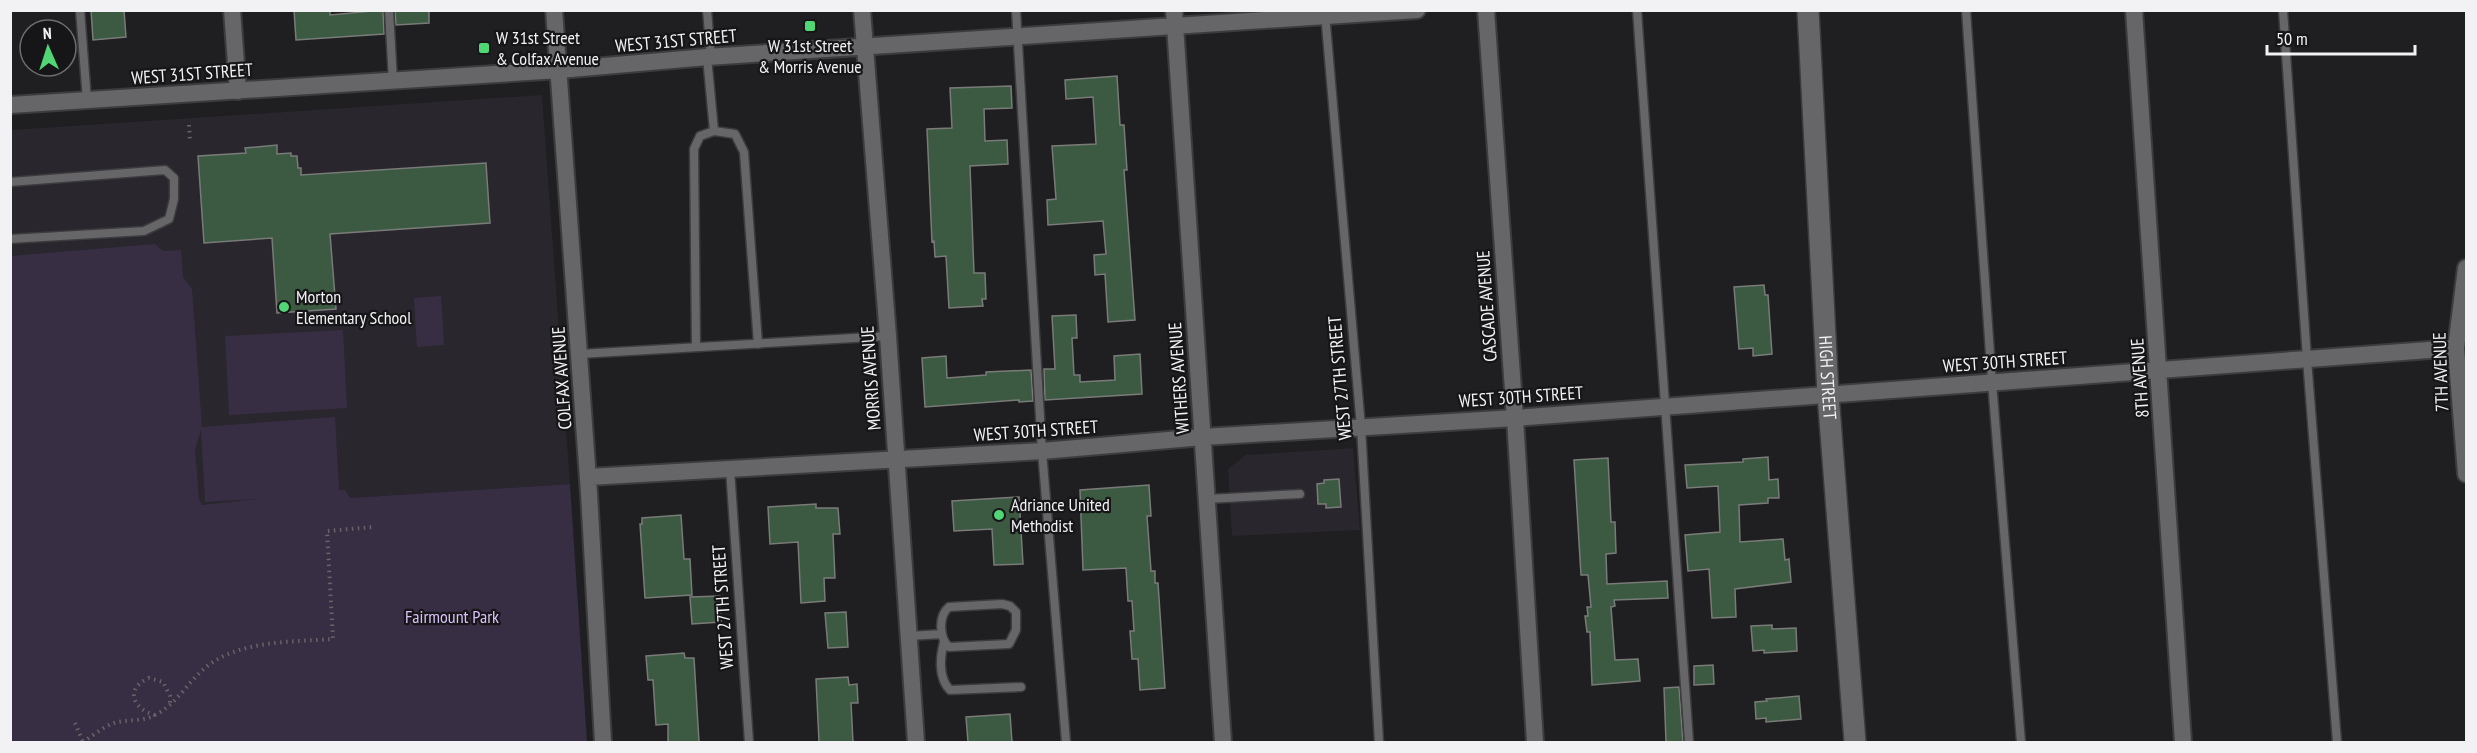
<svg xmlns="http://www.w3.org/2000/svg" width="2477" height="753" viewBox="0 0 2477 753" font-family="'PT Sans Narrow',sans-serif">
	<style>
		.built { fill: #29262e }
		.green { fill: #382e44; fill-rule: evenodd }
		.building { fill: #3c5a41; stroke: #797b79; stroke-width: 1.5 }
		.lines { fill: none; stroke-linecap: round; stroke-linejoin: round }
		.service-casing { stroke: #3c3b3d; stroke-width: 11 }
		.minor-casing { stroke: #3c3b3d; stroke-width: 20 }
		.tertiary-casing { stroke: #3c3b3d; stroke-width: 24 }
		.path { stroke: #666567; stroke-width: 4; stroke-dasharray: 1.5 4.5; stroke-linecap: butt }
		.service { stroke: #666568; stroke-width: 8 }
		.minor { stroke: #666568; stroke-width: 16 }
		.tertiary { stroke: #666568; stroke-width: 21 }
		.poi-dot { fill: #50d674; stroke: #161517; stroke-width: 2 }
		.labels { text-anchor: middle; stroke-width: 4.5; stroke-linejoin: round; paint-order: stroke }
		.poi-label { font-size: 18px; fill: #f2f1f3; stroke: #161517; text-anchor: start }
		.street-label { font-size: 18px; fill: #f2f1f3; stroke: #161517 }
		.park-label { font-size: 18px; fill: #d9c1fb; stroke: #161517 }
	</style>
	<rect width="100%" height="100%" fill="#1f1e20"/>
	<!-- built -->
	<path class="built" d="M542,95L570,484L11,520V130Z
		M1353,448L1360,530L1232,536L1228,469L1246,455Z"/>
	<!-- green -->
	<path class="green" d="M155,244L163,251L181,250L183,277L192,289L202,427L335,417L339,490H345L350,498L570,484L587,742H11V256ZM201,430L205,502L258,499L202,505L199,499L195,449Z
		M441,296L444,345L417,347L414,298Z
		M343,330L347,408L229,415L225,336Z"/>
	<!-- building -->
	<path class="building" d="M91,10H124L126,37L93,40Z
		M294,10H330V15L383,10L384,34L296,40Z
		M395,10H429V23L396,25Z
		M1117,76L1120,125H1124L1127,170H1124L1135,320L1108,322L1105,274L1095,275L1094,255L1106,254L1103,221L1048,225L1047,200L1056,199L1052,146L1096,144L1093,97L1066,99L1065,80Z
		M1011,86L1012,108L984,109L985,141L1007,140L1008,164L970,166L974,273H985L986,299H982L983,306L949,308L946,256L935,257L934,241L932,242L927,129L952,128L950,88Z
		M277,145V154L291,153V156H297L298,168H301V175L486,163L490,223L330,234L336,309L277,313L272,238L204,243L198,156L246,153L245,148Z
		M1764,285L1765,295H1768L1772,354L1753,356V348L1739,349L1734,287Z
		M1076,315L1077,338H1072L1074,375H1080V382L1115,380L1114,356L1140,354L1142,394L1045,400L1044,369H1055L1052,316Z
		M946,356L947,378L986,375V372L1031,370L1033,401L1019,402V400L925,407L922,358Z
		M1768,457L1769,480L1778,479L1779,498H1768V503L1739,505L1740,542L1783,539L1785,560L1789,559L1791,582L1735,589L1736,617L1712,618L1709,569L1688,571L1685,535L1720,532L1718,486L1687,488L1685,465L1743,462V459Z
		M1608,458L1611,522H1615L1616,553L1606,554L1607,584L1667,581L1668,598L1614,600L1615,606L1611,607L1615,660L1638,659L1640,681L1592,685L1590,632H1587L1585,616H1588L1587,607H1591L1588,575H1581L1574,460Z
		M1339,479L1341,507L1326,508V504H1318L1317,484L1324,483V480Z
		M1149,485L1151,516H1147L1151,571H1155V583H1158L1165,688L1140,690L1138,659H1132L1130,631H1134L1132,601H1128L1126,568L1083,570L1080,490Z
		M1019,497L1023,564L994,565L992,529L954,531L952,501Z
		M816,504V508H838L840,534H833L835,578H824L825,601L801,603L798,542L770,544L768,507Z
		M681,515L684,559H690L692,595L645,598L640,524H642V518Z
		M720,596L721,622L692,624L690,597Z
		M846,612L848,647L828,648L825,613Z
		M1772,625V629L1796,628L1797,651L1764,653V650L1753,651L1751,626Z
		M684,653L685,658H694L699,742H668V724L656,725L653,680H648L646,656Z
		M1713,665L1714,684L1694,685V666Z
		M848,677L849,685L857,684L858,703H851L853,742H819L816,679Z
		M1679,687L1683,742H1666L1664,688Z
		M1799,696L1801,719L1766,722V718L1756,719L1755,702L1767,701L1766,699Z
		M1010,714L1012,742H968L966,717Z"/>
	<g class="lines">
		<defs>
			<path id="service" d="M80,10L87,100
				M389,10L393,81
				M707,10L711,57
				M1016,10L1042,451L1066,742
				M1637,10L1689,742
				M1966,10L1992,382L2021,742
				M2283,10L2307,359L2337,742
				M1325,13L1361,427L1379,742
				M707,57L714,131
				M10,182L165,170L174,178V199L169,219L144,231L10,239
				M696,347L694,149L700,136L714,131L735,134L744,152L758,344
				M579,354L888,336
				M730,469L749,742
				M1207,499L1300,494
				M1002,604L1010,606L1016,612V630L1009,644L949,647C939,638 938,616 949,607Z
				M909,636L942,634
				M944,642C940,657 938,678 950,690L1021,687"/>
			<path id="minor" d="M232,10L238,91
				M554,10L589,493L603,742
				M862,10L888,336L916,742
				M1174,10L1223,742
				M1486,10L1515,418L1535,742
				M2134,10L2183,742
				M10,105L559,70L707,57L1417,10
				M2466,268L2456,348L2466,474
				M588,477L1042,451L1203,437L1515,418L2456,348"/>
			<g id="tertiary">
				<path id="s1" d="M1808,10L1828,394L1855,742"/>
			</g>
		</defs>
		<!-- service casing -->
		<use href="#service" class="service-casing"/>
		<!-- minor casing -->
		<use href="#minor" class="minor-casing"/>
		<!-- tertiary casing -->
		<use href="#tertiary" class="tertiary-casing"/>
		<!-- path -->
		<path class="path" d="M189,125L190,142
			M155,715C132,709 125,688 149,678L163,682L170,696V705
			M75,723L83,742
			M83,742C92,736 103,727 114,723C127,719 142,722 155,715C176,705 187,683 205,668C238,640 292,642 333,639L327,531L373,527"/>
		<!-- service -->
		<use href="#service" class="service"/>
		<!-- minor -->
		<use href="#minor" class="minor"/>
		<!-- tertiary -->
		<use href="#tertiary" class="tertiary"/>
	</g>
	<!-- markers -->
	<g class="poi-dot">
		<rect x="804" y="20" width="12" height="12" rx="3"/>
		<rect x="478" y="42" width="12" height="12" rx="3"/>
		<circle cx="284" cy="307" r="6"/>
		<circle cx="999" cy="515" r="6"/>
	</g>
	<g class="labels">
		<!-- poi labels -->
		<g class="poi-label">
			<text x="496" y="44">W 31st Street<tspan x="496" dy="21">&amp; Colfax Avenue</tspan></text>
			<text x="810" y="52" text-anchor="middle">W 31st Street<tspan x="810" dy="21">&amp; Morris Avenue</tspan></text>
			<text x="296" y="303">Morton<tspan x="296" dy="21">Elementary School</tspan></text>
			<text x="1011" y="511">Adriance United<tspan x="1011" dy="21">Methodist</tspan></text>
		</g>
		<!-- street labels -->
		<g class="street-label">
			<text transform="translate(676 41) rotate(-5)" y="6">WEST 31ST STREET</text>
			<text transform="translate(192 74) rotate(-4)" y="6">WEST 31ST STREET</text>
			<text transform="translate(1487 306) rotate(-94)" y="6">CASCADE AVENUE</text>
			<text transform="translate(2005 362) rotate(-4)" y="6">WEST 30TH STREET</text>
			<text transform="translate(2441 372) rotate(-92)" y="6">7TH AVENUE</text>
			<text dy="6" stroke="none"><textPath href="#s1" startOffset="368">HIGH STREET</textPath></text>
			<text transform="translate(562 378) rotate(-94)" y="6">COLFAX AVENUE</text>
			<text transform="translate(871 378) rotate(-94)" y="6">MORRIS AVENUE</text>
			<text transform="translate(1179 378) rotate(-94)" y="6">WITHERS AVENUE</text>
			<text transform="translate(1340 378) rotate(-95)" y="6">WEST 27TH STREET</text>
			<text transform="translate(2140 378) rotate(-94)" y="6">8TH AVENUE</text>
			<text transform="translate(1521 397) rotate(-4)" y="6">WEST 30TH STREET</text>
			<text transform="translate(1036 431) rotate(-4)" y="6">WEST 30TH STREET</text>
			<text transform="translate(723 607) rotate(-94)" y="6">WEST 27TH STREET</text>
		</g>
		<!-- park labels -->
		<g class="park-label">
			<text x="452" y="623">Fairmount Park</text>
		</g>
	</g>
	<!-- border -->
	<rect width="2477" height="753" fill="none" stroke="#f2f1f3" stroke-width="24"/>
	<!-- north arrow -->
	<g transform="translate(48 48) rotate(357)"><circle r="28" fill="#161517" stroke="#6e6d6f" stroke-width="1.5"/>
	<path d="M0-4.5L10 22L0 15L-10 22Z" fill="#50d674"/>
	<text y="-9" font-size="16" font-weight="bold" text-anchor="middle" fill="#f2f1f3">N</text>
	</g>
	<!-- scale -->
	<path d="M2267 45v9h148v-9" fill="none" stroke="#f2f1f3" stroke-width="3"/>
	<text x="2276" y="45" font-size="18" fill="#f2f1f3" stroke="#161517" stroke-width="4.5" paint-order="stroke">50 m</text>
</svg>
